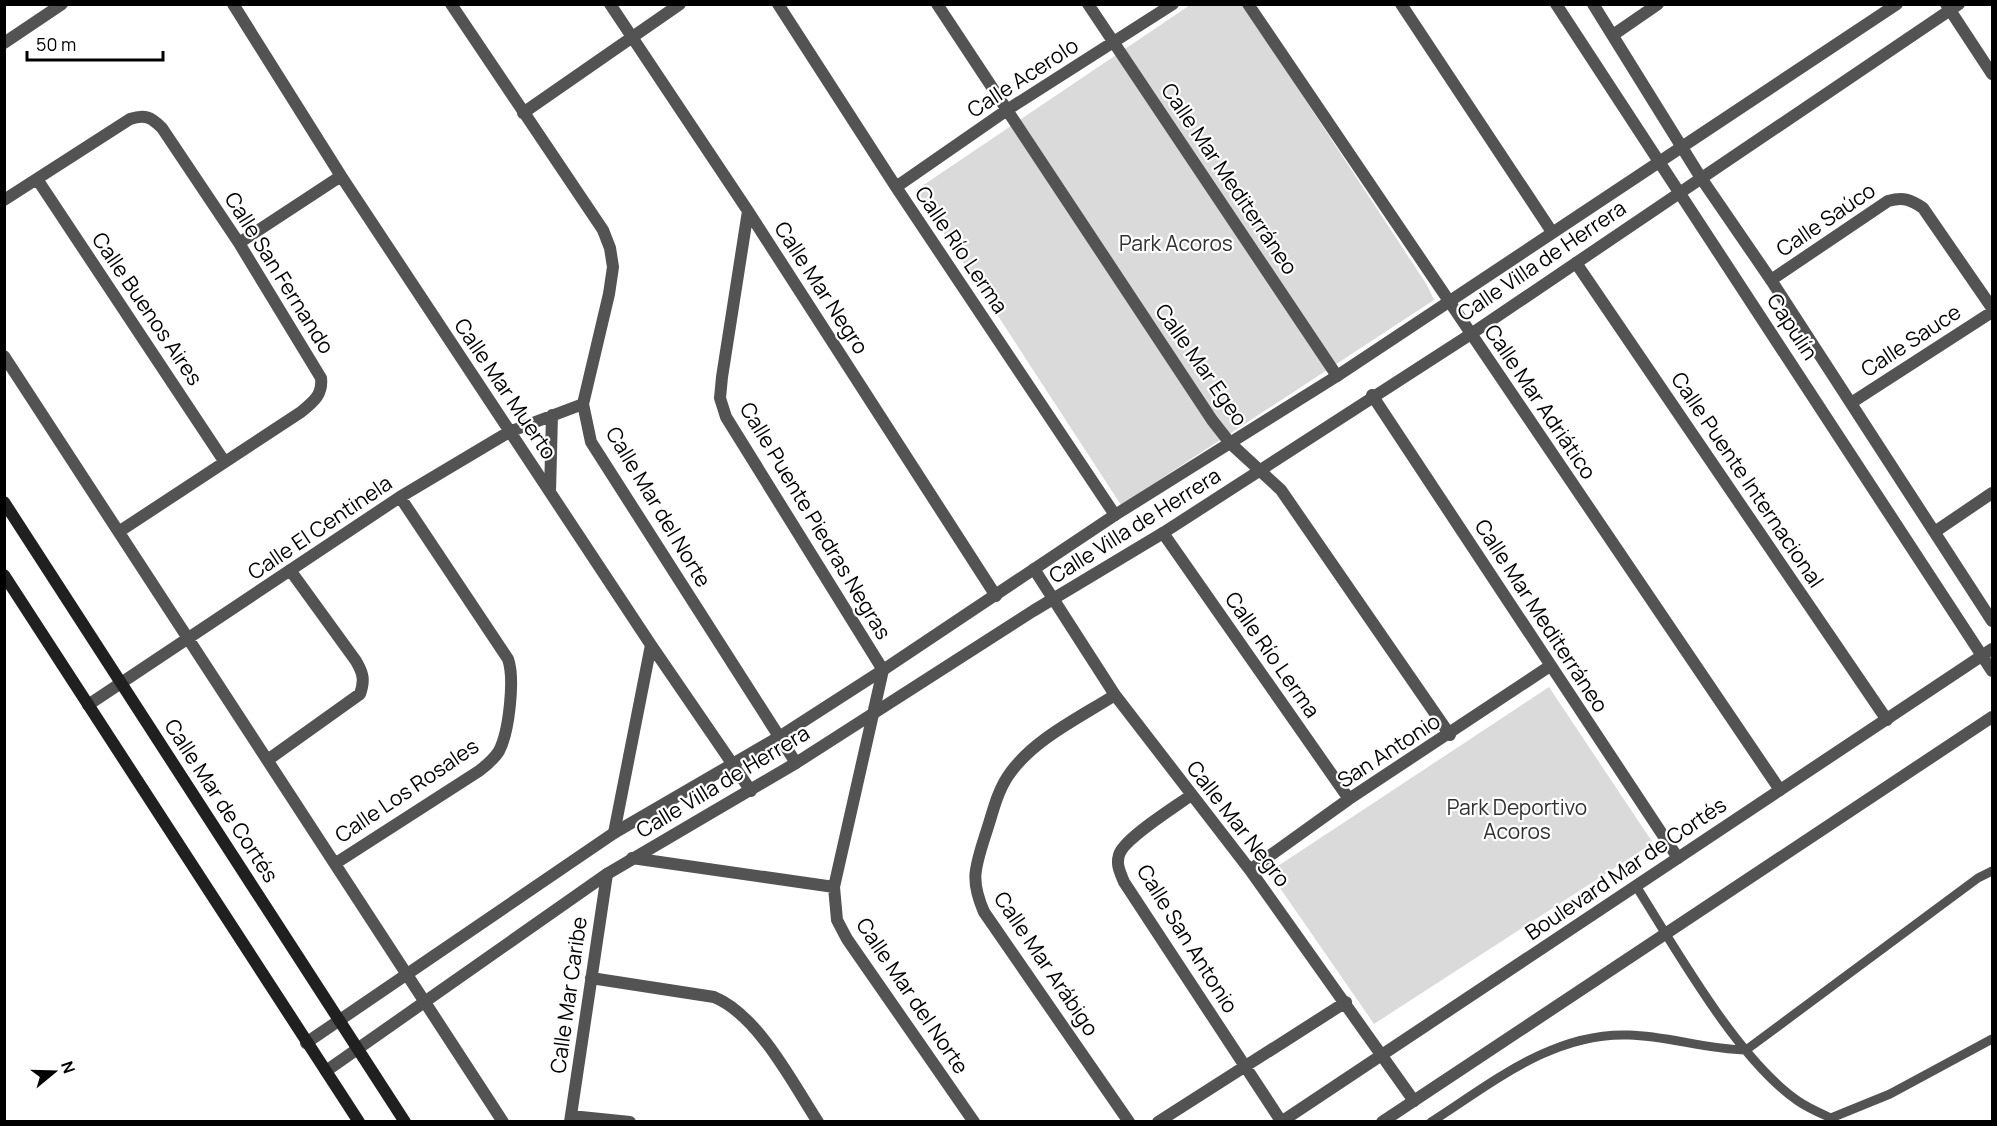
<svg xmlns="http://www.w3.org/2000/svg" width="1997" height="1126" viewBox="0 0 1997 1126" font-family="Manrope,sans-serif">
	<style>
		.park { fill: #dadada }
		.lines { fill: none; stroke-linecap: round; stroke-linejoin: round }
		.service { stroke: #535353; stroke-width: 9 }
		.minor { stroke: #535353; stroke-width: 12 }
		.tertiary { stroke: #535353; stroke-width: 12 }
		.secondary { stroke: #202020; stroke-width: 12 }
		.labels { text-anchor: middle; stroke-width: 4.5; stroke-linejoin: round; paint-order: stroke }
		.street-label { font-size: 21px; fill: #000; stroke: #fff }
		.park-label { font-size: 21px; fill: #313131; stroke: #fff }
	</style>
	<rect width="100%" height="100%" fill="#fff"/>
	<!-- park -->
	<path class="park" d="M1190,5H1243L1427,285L1434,300L1121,505L916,190Z
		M1549,687L1653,843L1374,1024L1269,872Z"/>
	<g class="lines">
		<!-- service -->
		<path class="service" d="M1636,886C1676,949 1737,1059 1798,1101C1808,1108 1820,1113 1831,1118L1890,1094L1992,1039
			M1431,1122C1492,1083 1553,1032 1629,1035C1668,1036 1705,1049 1746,1050L1978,878L1992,871"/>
		<!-- minor -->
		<path class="minor" d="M233,4L341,176L651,645L751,791
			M451,4L603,230L610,248L613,267L609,294L583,404L591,442L796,763
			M610,4L748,211L996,596
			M778,4L896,187L1115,515
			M937,4L1212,420L1230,443L1281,490L1450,735
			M1088,4L1337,376
			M1248,4L1780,790
			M1401,4L1552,232
			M1946,4L1992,74
			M1613,35L1658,4
			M4,43L62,4
			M523,113L680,4
			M37,179L224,461
			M896,187L1007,110L1173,4
			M4,200L130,119C145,114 151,117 162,128L239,243L321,378C323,395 313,402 301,412L120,531
			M748,211L722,377L720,398L726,417L883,670L834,887L837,920L847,939L974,1122
			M239,243L341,176
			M1576,263L1887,720
			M1771,280L1888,201C1903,197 1910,199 1923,208L1992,308
			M4,356L503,1122
			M1372,395L1678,858
			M1851,403L1992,312
			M550,492L552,415
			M1936,531L1992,493
			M1163,533L1349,799
			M1034,569L1115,695L1250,870L1414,1101
			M1115,695C1079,718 1032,740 1008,776C996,794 992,816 985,836C975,868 970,880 984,912L1129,1122
			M88,705L400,497L509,432L583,404
			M269,759L360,694C365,680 363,673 356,661L290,570
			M1190,796C1175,807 1123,839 1119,855C1116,865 1120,872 1124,882L1281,1121
			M614,833L651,645
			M632,858L834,887
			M336,863L479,771C487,765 494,759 499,751C509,732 515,679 508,659L400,497
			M1250,870L1349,799L1550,666
			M591,978L714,997C758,1015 792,1082 818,1122
			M571,1116L630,1122
			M570,1122L607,874
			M1158,1122L1346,1002"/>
		<!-- tertiary -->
		<path class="tertiary" d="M1556,4L1992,671
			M1593,4L1701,178L1771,280L1992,621
			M306,1043L614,833L779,737L883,670L1115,515L1337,376L1897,4
			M326,1071L607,874L796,763L1033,611L1163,533L1471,334L1959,4
			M1281,1122L1992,649
			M1382,1122L1992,717"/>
		<!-- secondary -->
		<path class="secondary" d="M4,502L405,1122
			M4,575L359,1122"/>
	</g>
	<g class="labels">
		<!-- street labels -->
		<g class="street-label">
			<text transform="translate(1023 78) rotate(-33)" y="7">Calle Acerolo</text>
			<text transform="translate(1229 179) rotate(56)" y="7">Calle Mar Mediterráneo</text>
			<text transform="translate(1826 220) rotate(-34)" y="7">Calle Saúco</text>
			<text transform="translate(961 250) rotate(56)" y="7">Calle Río Lerma</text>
			<text transform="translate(1542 261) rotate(-34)" y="7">Calle Villa de Herrera</text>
			<text transform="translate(279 273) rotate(58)" y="7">Calle San Fernando</text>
			<text transform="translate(821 288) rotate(57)" y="7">Calle Mar Negro</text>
			<text transform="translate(147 309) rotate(56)" y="7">Calle Buenos Aires</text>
			<text transform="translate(1792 327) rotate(57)" y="7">Capulín</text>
			<text transform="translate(1911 341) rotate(-33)" y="7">Calle Sauce</text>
			<text transform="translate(1201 365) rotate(55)" y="7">Calle Mar Egeo</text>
			<text transform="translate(505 389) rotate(56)" y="7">Calle Mar Muerto</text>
			<text transform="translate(1540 402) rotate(56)" y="7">Calle Mar Adriático</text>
			<text transform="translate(1747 480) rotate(56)" y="7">Calle Puente Internacional</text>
			<text transform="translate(658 507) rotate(59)" y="7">Calle Mar del Norte</text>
			<text transform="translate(815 521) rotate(59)" y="7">Calle Puente Piedras Negras</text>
			<text transform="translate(1135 526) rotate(-32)" y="7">Calle Villa de Herrera</text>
			<text transform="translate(320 528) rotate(-34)" y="7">Calle El Centinela</text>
			<text transform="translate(1541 616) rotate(57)" y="7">Calle Mar Mediterráneo</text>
			<text transform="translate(1272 655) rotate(55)" y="7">Calle Río Lerma</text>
			<text transform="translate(1389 751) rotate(-33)" y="7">San Antonio</text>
			<text transform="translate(723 782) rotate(-31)" y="7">Calle Villa de Herrera</text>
			<text transform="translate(407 791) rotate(-34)" y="7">Calle Los Rosales</text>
			<text transform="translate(221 801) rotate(57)" y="7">Calle Mar de Cortés</text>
			<text transform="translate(1238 824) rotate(52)" y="7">Calle Mar Negro</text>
			<text transform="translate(1626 869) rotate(-34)" y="7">Boulevard Mar de Cortés</text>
			<text transform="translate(1187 939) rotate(58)" y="7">Calle San Antonio</text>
			<text transform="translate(1046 964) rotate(56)" y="7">Calle Mar Arábigo</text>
			<text transform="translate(569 995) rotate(-82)" y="7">Calle Mar Caribe</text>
			<text transform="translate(912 996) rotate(56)" y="7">Calle Mar del Norte</text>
		</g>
		<!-- park labels -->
		<g class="park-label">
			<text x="1176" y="251">Park Acoros</text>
			<text x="1517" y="815">Park Deportivo<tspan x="1517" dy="24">Acoros</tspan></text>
		</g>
	</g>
	<!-- border -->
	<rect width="1997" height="1126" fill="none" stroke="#000000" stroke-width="12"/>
	<!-- north arrow -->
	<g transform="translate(54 1072) rotate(71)" stroke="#ffffff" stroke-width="4.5" paint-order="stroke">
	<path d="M0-4.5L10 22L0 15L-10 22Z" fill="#000000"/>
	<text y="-9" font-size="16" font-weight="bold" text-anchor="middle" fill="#000000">N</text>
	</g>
	<!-- scale -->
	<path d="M27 51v9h136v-9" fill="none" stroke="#000000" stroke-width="3"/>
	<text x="36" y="51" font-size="18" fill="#000000" stroke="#ffffff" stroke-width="4.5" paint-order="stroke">50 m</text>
</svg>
